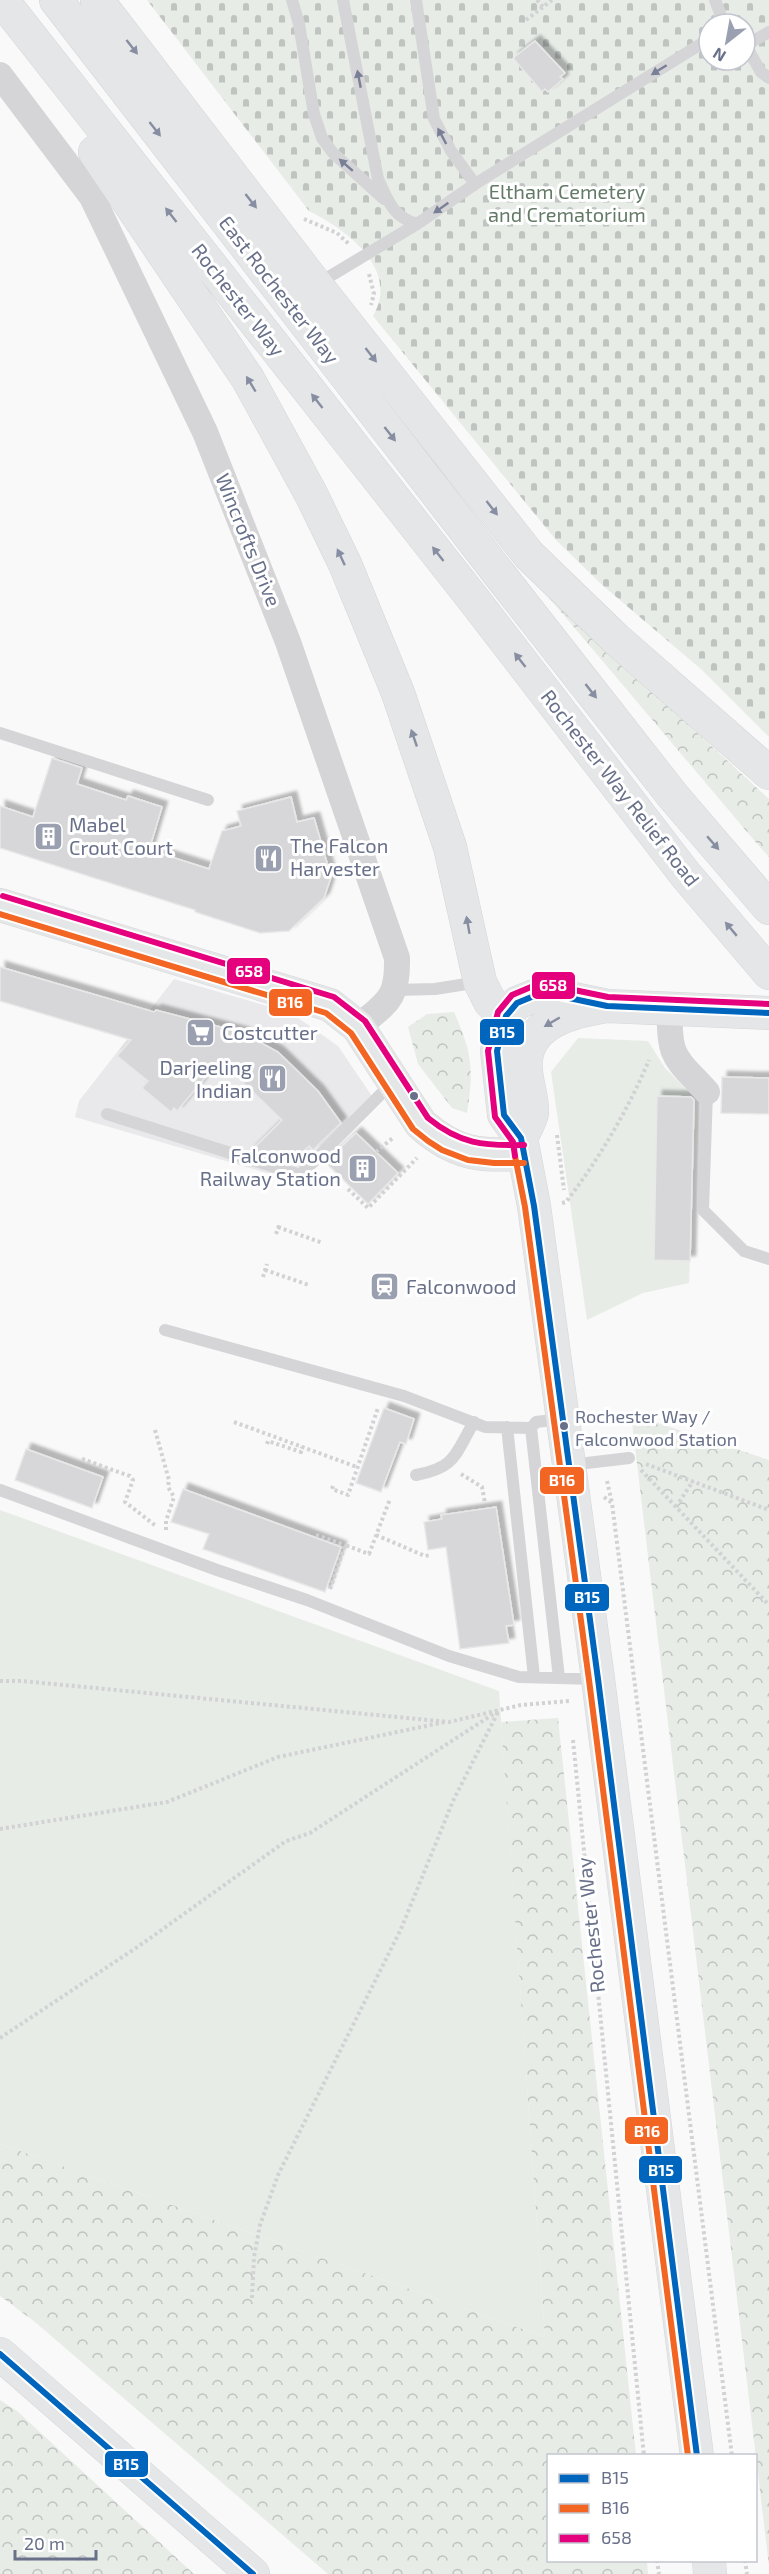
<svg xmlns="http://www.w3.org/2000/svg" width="769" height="2574" viewBox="0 0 769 2574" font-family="'Exo 2',sans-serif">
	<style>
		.built { fill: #e9e9eb }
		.green { fill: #e7ece7 }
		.forest { fill: url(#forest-crowns) }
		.cemetery { fill: url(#cemetery-stones); fill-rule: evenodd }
		.building { fill: #d7d7d9; stroke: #e8e8e8; stroke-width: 1.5; filter: url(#shadow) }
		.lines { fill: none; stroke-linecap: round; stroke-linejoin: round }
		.secondary-casing { stroke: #d6d7d9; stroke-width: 34 }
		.highway-casing { stroke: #d4d5d7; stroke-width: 34 }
		.path { stroke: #d2d2d4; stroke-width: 4; stroke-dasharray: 3 3; stroke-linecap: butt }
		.lane { stroke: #d5d5d7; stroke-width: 12 }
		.street { stroke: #d5d5d7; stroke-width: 26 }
		.secondary { stroke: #e5e6e7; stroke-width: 33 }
		.highway { stroke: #e5e6e7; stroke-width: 33 }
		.bus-1-casing { stroke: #fff; stroke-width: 10 }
		.bus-2-casing { stroke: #fff; stroke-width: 10 }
		.bus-3-casing { stroke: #fff; stroke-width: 10 }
		.bus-1 { stroke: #0065bd; stroke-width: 6 }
		.bus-2 { stroke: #f26522; stroke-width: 6 }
		.bus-3 { stroke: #e5007d; stroke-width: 6 }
		.oneway { fill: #878ea1 }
		.oneway2 { fill: #787f96 }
		.bus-dot { fill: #68708a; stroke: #fff; stroke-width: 2 }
		.labels { text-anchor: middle; stroke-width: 6; stroke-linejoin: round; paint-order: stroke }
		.bus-label { font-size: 18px; fill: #68708a; stroke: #fff; text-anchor: start }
		.park-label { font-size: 20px; fill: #637a66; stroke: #fff }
		.street-label { font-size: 20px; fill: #68708a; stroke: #fff }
		.poi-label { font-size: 20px; fill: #68708a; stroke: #fff; text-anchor: start }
		.line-badge { stroke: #fff; stroke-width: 2 }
		.badge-label { font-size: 16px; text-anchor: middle; font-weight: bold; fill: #fff }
	</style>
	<defs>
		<pattern id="forest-crowns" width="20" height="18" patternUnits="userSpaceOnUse" patternTransform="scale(1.5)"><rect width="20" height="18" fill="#e7ece7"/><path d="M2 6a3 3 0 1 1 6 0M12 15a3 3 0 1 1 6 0" fill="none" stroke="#bfc4c1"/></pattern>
		<pattern id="cemetery-stones" width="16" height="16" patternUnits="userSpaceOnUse" patternTransform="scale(1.5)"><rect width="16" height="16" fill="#e7ece7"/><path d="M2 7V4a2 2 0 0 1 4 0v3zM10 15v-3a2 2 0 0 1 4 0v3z" fill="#bfc4c1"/></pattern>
		<filter id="shadow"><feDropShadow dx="5.5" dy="-5.5" stdDeviation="1.5" flood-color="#0004"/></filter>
	</defs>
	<rect width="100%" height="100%" fill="#f9f9f9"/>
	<!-- built -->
	<path class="built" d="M174,979L291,1013L338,1046L378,1105L301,1183L75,1117L79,1101Z"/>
	<!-- green -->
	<path class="green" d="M578,1038L648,1041L665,1068L694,1097H657L654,1259L690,1261L689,1283L643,1293L587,1320L551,1072Z
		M0,1510L499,1691L545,2337L0,2144Z"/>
	<!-- forest -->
	<path class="forest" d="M545,593L769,799V857L759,846Z
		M454,1012C472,1053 474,1068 467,1113L452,1108L418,1064L408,1027L427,1014Z
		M631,1414L769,1460V2566Z
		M558,1718L636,2455L548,2456V2560L647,2561L648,2574H328L35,2322L0,2296V2144L545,2337L501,1722Z
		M0,2400L17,2411L194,2574H0Z"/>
	<!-- cemetery -->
	<path class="cemetery" d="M147,0H769V737L702,670L601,584L556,540L373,316C400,269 347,230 309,211ZM709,24H745V60H709Z"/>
	<!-- building -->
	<path class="building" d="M535,41L565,73L560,77L563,79L548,92L545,89L542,92L513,58Z
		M52,758L82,768L77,784L126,800L128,796L162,807L149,850L209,869L222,831L241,826L237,811L291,797L297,822L314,818L331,877L324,898L289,931L260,933L195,912V910L0,848V806L33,817Z
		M0,967L154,1012L156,1010L243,1033L278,1052L318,1091L341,1123L313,1150L309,1146L291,1163L251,1151L282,1120L228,1068L223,1073L215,1066L177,1111L174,1108L171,1112L142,1088L148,1081L117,1056L131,1040L0,1001Z
		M722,1077L769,1078V1114L721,1113Z
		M657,1096L691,1097L694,1100L690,1261L654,1260Z
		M356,1133L398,1173L368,1204L325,1162Z
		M384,1408L414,1419L406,1444L400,1442L381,1492L356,1483Z
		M26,1449L103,1477L92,1508L15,1480Z
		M183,1489L341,1547L325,1592L203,1549L209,1534L171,1522Z
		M496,1507L514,1625L506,1626L509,1643L460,1649L446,1547L428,1550L424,1522L442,1519L441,1515Z"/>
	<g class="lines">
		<defs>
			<path id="secondary" d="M0,905L330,1005L358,1027L421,1124C456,1155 480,1156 524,1154
				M521,1138C524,1131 531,1121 532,1113C533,1100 527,1084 526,1071C521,1026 566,1013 601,1007
				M0,2354L253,2574
				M697,2456L598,1679L534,1206L521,1138L504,1115L497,1051L506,1016L517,1003L534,996L550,994L607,1006L769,1013
				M709,2560L710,2574"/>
			<path id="highway" d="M2,0L474,600L685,874L769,973
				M56,0L503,579L673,796L769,908
				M97,0L306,272L529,555L616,639L769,773
				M95,152L248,379L311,494L345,564L398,693L450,847L480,982L490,1002L506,1016"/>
		</defs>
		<!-- secondary casing -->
		<use href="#secondary" class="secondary-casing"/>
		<!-- highway casing -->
		<use href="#highway" class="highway-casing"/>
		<!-- path -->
		<path class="path" d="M537,0L543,7
			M526,20L552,0
			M304,219L337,233L349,244
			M369,274L374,294L371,305
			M557,1135L564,1190
			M376,1152L394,1137
			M348,1189L368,1208L417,1158
			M562,1203L566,1202C599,1159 628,1110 649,1060
			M278,1227L323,1243
			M276,1234L280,1223
			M265,1270L309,1285
			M263,1277L267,1264
			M234,1422L357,1467
			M155,1430L169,1480L168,1487L174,1497L166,1521V1532
			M267,1444L268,1441L301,1452L302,1447
			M82,1459L130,1476L133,1480L125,1502L156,1526
			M646,1464L769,1510
			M641,1470L769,1605
			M461,1474L482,1487L485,1503
			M607,1481L612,1503
			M333,1486L332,1489L348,1495L378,1408
			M604,1497L612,1503L732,2456
			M676,1507L693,1481
			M316,1535L345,1545
			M376,1535L425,1556L431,1555
			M330,1589L345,1545L369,1554L390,1499
			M0,1681H22L449,1722L521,1705L569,1701
			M573,1740L644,2456
			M0,1829L167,1802L278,1757L445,1722
			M0,2038L139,1946L286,1841L310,1833L498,1711
			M252,2298L254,2257L260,2225L278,2175L401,1929L453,1801L499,1710
			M657,2560L659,2574
			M745,2560L747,2574"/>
		<!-- lane -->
		<path class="lane" d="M292,0L299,24L314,114L322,138L333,153L384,199
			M343,0L378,179C389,202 392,216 417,224L475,184L709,39
			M416,0L434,119L451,151L475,184
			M715,0L720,13L718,24
			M745,44L761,72L769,78
			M746,45L769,32
			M317,284L417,224
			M0,733L208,800
			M395,990L435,989L479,982
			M707,1092L703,1210L744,1251L769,1259
			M107,1114L300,1175L392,1083
			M165,1330L404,1396L485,1427L531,1428L536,1422L561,1419
			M507,1427L534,1677
			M531,1428L559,1678
			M570,1465L629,1458
			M416,1475C456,1468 455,1454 474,1422
			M0,1490L217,1570L307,1600L449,1656L519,1677L597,1679"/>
		<!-- street -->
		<path class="street" d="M0,75L92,197L205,432L288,642L397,958C398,1000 387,1002 358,1027
			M670,1008C668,1058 675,1057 707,1092"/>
		<!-- secondary -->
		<use href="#secondary" class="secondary"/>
		<!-- highway -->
		<use href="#highway" class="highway"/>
		<defs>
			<path id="bus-1" d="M0,2354L253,2574
				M697,2456L598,1679L534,1206L521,1138L504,1115L497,1051L506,1016L517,1003L534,996L550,994L607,1006L769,1013"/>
			<path id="bus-2" d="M0,914L326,1013L351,1033L413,1129L428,1141L442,1150L468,1160L494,1163H524
				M515,1156L525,1207L589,1680L688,2456"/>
			<path id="bus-3" d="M3,896L334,997L365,1021L428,1118C460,1144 483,1146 524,1145
				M515,1156L513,1142L495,1117L488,1051L498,1012L512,995L531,987L550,985L608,997L769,1004"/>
		</defs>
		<!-- bus-1 casing -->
		<use href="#bus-1" class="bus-1-casing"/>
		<!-- bus-2 casing -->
		<use href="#bus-2" class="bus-2-casing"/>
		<!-- bus-3 casing -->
		<use href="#bus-3" class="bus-3-casing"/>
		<!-- bus-1 -->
		<use href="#bus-1" class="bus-1"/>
		<!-- bus-2 -->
		<use href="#bus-2" class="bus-2"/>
		<!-- bus-3 -->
		<use href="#bus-3" class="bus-3"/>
	</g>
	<!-- one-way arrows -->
	<defs><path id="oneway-solid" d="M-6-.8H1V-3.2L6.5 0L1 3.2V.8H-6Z" transform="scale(1.5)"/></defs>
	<g class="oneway">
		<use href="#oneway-solid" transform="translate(132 47) rotate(52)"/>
		<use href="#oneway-solid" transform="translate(155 129) rotate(52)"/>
		<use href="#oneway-solid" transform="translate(251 201) rotate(52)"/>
		<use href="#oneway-solid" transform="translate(171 215) rotate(-128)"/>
		<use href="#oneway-solid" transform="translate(371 355) rotate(52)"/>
		<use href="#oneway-solid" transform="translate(251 384) rotate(-121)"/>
		<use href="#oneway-solid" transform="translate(317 401) rotate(-128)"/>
		<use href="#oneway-solid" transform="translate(390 434) rotate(52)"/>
		<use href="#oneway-solid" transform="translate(492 508) rotate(52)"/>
		<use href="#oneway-solid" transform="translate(438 554) rotate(-128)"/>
		<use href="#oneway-solid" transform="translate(341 557) rotate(-115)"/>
		<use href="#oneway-solid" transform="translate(520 660) rotate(-128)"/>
		<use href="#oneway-solid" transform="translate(591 691) rotate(52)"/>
		<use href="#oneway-solid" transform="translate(414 738) rotate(-109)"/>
		<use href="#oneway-solid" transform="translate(713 843) rotate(49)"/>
		<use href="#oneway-solid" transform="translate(468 925) rotate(-100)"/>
		<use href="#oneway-solid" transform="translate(731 929) rotate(-130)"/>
		<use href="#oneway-solid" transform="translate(552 1022) rotate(150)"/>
	</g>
	<g class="oneway2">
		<use href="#oneway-solid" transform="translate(659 70) rotate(148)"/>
		<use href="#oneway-solid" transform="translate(359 79) rotate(-101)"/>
		<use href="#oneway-solid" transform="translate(442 136) rotate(-118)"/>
		<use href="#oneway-solid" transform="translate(346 165) rotate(-139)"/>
		<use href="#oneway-solid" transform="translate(441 208) rotate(145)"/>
	</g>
	<!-- icons -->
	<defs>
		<symbol id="building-square" viewBox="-11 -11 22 22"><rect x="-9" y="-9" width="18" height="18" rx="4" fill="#9ba0b1" stroke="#fff"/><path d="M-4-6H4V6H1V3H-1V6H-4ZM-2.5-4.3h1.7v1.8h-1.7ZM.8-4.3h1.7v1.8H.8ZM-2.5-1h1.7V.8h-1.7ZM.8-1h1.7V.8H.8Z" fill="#fff"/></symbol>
		<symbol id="restaurant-square" viewBox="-11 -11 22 22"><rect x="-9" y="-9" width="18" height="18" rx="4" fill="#9ba0b1" stroke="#fff"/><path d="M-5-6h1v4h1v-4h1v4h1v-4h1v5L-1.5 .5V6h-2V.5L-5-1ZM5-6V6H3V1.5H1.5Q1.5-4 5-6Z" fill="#fff"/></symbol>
		<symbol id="supermarket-square" viewBox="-11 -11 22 22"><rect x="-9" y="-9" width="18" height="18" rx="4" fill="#9ba0b1" stroke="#fff"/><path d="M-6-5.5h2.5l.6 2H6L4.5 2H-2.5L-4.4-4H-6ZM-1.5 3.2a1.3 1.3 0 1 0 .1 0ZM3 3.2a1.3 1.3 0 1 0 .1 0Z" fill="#fff"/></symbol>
		<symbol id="station-square" viewBox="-11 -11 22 22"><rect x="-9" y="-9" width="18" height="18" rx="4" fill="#9ba0b1" stroke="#fff"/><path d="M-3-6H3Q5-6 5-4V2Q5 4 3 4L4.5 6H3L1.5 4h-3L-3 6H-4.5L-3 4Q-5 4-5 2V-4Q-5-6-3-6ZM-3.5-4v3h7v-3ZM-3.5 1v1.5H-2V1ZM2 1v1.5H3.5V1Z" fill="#fff"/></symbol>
	</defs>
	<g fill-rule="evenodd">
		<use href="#building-square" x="32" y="820" width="33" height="33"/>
		<use href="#restaurant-square" x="252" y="842" width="33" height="33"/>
		<use href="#supermarket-square" x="184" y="1016" width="33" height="33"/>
		<use href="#restaurant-square" x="256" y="1062" width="33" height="33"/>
		<use href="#building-square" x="346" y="1152" width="33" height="33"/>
		<use href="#station-square" x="368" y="1270" width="33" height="33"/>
	</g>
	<!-- markers -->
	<g class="bus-dot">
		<circle cx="414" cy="1096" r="5"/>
		<circle cx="564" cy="1426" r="5"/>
	</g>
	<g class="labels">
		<!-- bus labels -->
		<g class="bus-label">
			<text x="575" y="1423">Rochester Way /<tspan x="575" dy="23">Falconwood Station</tspan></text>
		</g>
		<!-- park labels -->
		<g class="park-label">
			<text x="567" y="199">Eltham Cemetery<tspan x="567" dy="23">and Crematorium</tspan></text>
		</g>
		<!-- street labels -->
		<g class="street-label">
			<text transform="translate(279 290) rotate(52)" y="7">East Rochester Way</text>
			<text transform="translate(238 300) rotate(52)" y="7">Rochester Way</text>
			<text transform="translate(248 540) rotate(68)" y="7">Wincrofts Drive</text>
			<text transform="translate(620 788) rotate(52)" y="7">Rochester Way Relief Road</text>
			<text transform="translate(591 1925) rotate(-96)" y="7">Rochester Way</text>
		</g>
		<!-- poi labels -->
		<g class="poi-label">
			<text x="69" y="832">Mabel<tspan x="69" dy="23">Crout Court</tspan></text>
			<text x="290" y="853">The Falcon<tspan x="290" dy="23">Harvester</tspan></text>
			<text x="222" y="1040">Costcutter</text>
			<text x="252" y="1075" text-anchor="end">Darjeeling<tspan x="252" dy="23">Indian</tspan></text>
			<text x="341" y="1163" text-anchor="end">Falconwood<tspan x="341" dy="23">Railway Station</tspan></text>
			<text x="406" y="1294">Falconwood</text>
		</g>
	</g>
	<g class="line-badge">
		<rect x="226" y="957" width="45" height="28" rx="6" fill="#e5007d"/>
		<rect x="531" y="971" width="45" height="29" rx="6" fill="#e5007d"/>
		<rect x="268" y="988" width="45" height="29" rx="6" fill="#f26522"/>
		<rect x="479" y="1018" width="46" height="28" rx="6" fill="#0065bd"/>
		<rect x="539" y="1466" width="46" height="29" rx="6" fill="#f26522"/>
		<rect x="564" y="1583" width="46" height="29" rx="6" fill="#0065bd"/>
		<rect x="624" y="2116" width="45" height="29" rx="6" fill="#f26522"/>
		<rect x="638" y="2155" width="45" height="29" rx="6" fill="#0065bd"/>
		<rect x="104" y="2450" width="45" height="28" rx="6" fill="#0065bd"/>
	</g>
	<g class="badge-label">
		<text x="249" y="977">658</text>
		<text x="553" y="991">658</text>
		<text x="290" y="1008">B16</text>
		<text x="502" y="1038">B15</text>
		<text x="562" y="1486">B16</text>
		<text x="587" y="1603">B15</text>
		<text x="647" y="2137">B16</text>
		<text x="661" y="2176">B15</text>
		<text x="126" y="2470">B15</text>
	</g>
	<!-- legend -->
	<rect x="547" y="2454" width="210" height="108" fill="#ffffff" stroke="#c3c6d0" stroke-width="1.5"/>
	<rect x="559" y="2474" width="30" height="9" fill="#0065bd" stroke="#c3c6d0" stroke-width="1.5"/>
	<text x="601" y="2484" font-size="18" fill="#68708a">B15</text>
	<rect x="559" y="2504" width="30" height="9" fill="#f26522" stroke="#c3c6d0" stroke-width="1.5"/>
	<text x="601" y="2514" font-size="18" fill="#68708a">B16</text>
	<rect x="559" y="2534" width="30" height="9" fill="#e5007d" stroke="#c3c6d0" stroke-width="1.5"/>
	<text x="601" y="2544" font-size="18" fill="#68708a">658</text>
	<!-- north arrow -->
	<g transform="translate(727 42) rotate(211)"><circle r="28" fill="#ffffff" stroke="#c3c6d0" stroke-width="1.5"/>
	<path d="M0-4.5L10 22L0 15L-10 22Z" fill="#9ba0b1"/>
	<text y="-9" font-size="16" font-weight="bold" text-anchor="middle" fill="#68708a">N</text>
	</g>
	<!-- scale -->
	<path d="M15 2550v9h81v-9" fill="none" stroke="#68708a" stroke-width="3"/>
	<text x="24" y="2550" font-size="18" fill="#68708a" stroke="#ffffff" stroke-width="4.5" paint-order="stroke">20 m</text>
</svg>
